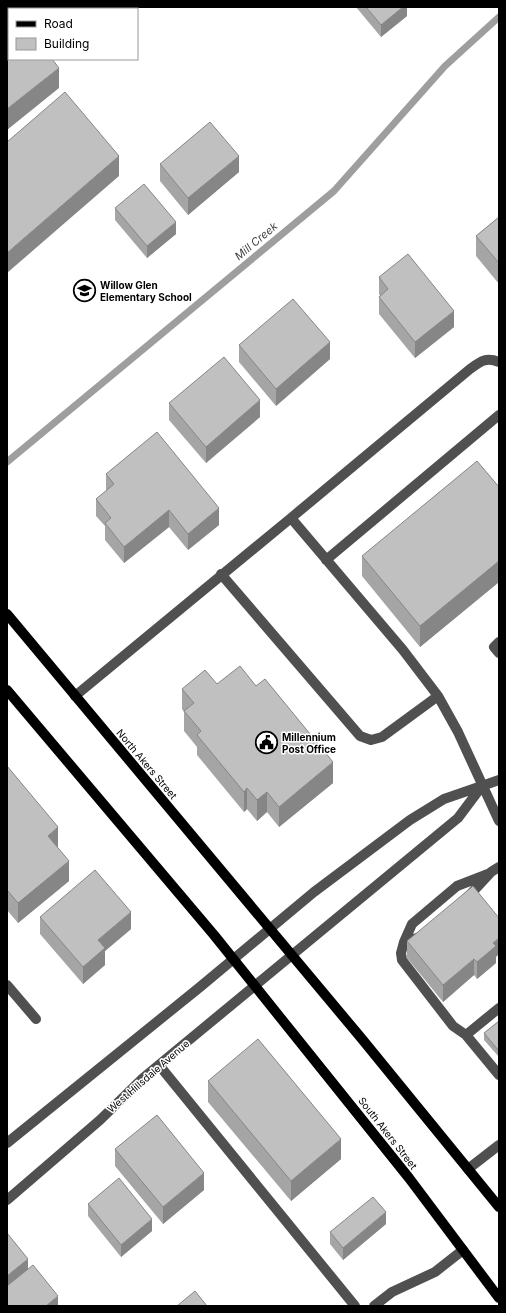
<svg xmlns="http://www.w3.org/2000/svg" width="506" height="1313" viewBox="0 0 506 1313" font-family="Inter,sans-serif">
	<style>
		.lines { fill: none; stroke-linecap: round; stroke-linejoin: round }
		.stream { stroke: #9e9e9e; stroke-width: 7 }
		.minor { stroke: #505050; stroke-width: 10 }
		.major { stroke: #000; stroke-width: 10 }
		.wall { fill: #a5a5a5 }
		.shaded-wall { fill: #868686 }
		.building { fill: #c0c0c0; stroke: #868686 }
		.labels { text-anchor: middle; stroke-width: 3; stroke-linejoin: round; paint-order: stroke }
		.poi-label { font-size: 10px; font-weight: bold; fill: #000; stroke: #fff; text-anchor: start }
		.street-label { font-size: 10px; fill: #000; stroke: #fff }
		.water-label { font-size: 11px; font-style: italic; fill: #3f3f3f; stroke: #fff }
	</style>
	<rect width="100%" height="100%" fill="#fff"/>
	<g class="lines">
		<!-- stream -->
		<path class="stream" d="M7,462L334,191L445,66L499,17"/>
		<!-- minor -->
		<path class="minor" d="M499,362C486,357 481,361 470,369L291,518L403,650L438,696L458,732L499,821
			M326,560L499,415
			M221,574L360,736L371,740L382,737L438,696
			M499,642L494,647L499,653
			M75,696L291,518
			M466,899L491,872L499,867
			M420,937L404,942L401,953L402,960L453,1026L466,1035
			M404,942L412,924L457,886L488,874
			M7,985L36,1019
			M499,1008L466,1035L499,1075
			M159,1065L355,1306
			M7,1143L200,987L314,892L410,820L444,799L499,780
			M468,1169L499,1145
			M7,1200L100,1120L143,1078L458,818L482,786
			M374,1306L392,1292L435,1272L463,1250"/>
		<!-- major -->
		<path class="major" d="M7,614L362,1039L499,1207
			M7,690L214,935L409,1178L499,1298"/>
	</g>
	<!-- wall -->
	<path class="wall" d="M356,7H407V16L381,37Z
		M160,164L239,172L188,215L160,181Z
		M115,208L176,234L147,258L115,220Z
		M499,217V284L476,256V236Z
		M379,277L454,327L415,358L379,314V297L380,296L379,294Z
		M239,345L330,359L276,406L239,362Z
		M169,403L260,417L206,463L169,420Z
		M106,474L219,525L188,550L169,527L124,563L105,540V526L96,516V499L106,491Z
		M499,487V582L420,647L362,576V556Z
		M217,684L333,783L279,827L267,812L257,821L247,809L244,812L197,755V747L184,731V712L182,709V689Z
		M7,766L58,848L69,881L18,923L7,910Z
		M40,917L131,929L105,951V965L83,984L40,934Z
		M407,941L496,957V963L477,979L474,975L443,1002L407,958Z
		M499,1021V1057L484,1040V1033Z
		M208,1081L341,1159L291,1201L208,1102Z
		M115,1149L204,1190L163,1224L115,1166Z
		M88,1204L152,1231L121,1257L88,1216Z
		M386,1224L343,1260L330,1244V1232Z"/>
	<!-- shaded-wall -->
	<path class="shaded-wall" d="M403,7H407V16L381,37V25Z
		M59,68V88L7,130V109Z
		M119,156V176L7,273V253Z
		M239,156V172L188,215V198Z
		M176,222V234L147,258V246Z
		M454,311V327L415,358V342Z
		M330,342V359L276,406V389Z
		M260,400V417L206,463V447Z
		M219,508V525L188,550V534Z
		M169,510V527L124,563V547Z
		M499,561V582L420,647V626Z
		M333,762V783L279,827V807Z
		M247,788V809L244,812V792Z
		M267,792V812L257,821V800Z
		M58,827V848L48,836Z
		M69,861V881L18,923V903Z
		M131,912V929L105,951V965L83,984V967L98,940Z
		M499,938V954L496,957V963L477,979V962L493,943Z
		M474,959V975L443,1002V985Z
		M341,1139V1159L291,1201V1181Z
		M204,1173V1190L163,1224V1207Z
		M386,1212V1224L343,1260V1248Z
		M152,1219V1231L121,1257V1245Z
		M28,1259V1276L7,1293V1276Z
		M58,1296V1306H46Z"/>
	<!-- building -->
	<path class="building" d="M7,7H10L11,9H9V59H52L59,68L7,109Z
		M366,7H403L381,25Z
		M65,92L119,156L7,253V142Z
		M210,122L239,156L188,198L160,164Z
		M144,184L176,222L147,246L115,208Z
		M499,217V263L476,236Z
		M408,254L454,311L415,342L379,297L388,289L379,277Z
		M293,299L330,342L276,389L239,345Z
		M224,357L260,400L206,447L169,403Z
		M157,432L219,508L188,534L169,510L124,547L105,523L111,518L96,499L114,484L106,474Z
		M477,461L499,487V561L420,626L362,556Z
		M240,666L256,686L265,679L333,762L279,807L267,792L257,800L247,788L244,792L197,735L201,731L184,711L194,703L182,689L205,670L217,684Z
		M7,766L58,827L48,836L69,861L18,903L7,890Z
		M95,870L131,912L98,940L105,948L83,967L40,917Z
		M473,886L499,918V938L493,943L496,946L477,962L474,959L443,985L407,941Z
		M499,1021V1051L484,1033Z
		M258,1039L341,1139L291,1181L208,1081Z
		M157,1115L204,1173L163,1207L115,1149Z
		M119,1178L152,1219L121,1245L88,1204Z
		M373,1197L386,1212L343,1248L330,1232Z
		M7,1233L28,1259L7,1276Z
		M33,1265L58,1296L46,1306H7V1286Z
		M195,1291L207,1306H177Z"/>
	<!-- icons -->
	<defs>
		<symbol id="school-ring" viewBox="-11 -11 22 22"><circle r="9.5" fill="#fff" stroke="#000" stroke-width="1.5"/><path d="M0-5L7-2L0 1L-7-2ZM-4 1L0 2.5L4 1V4Q0 6-4 4Z" fill="#000"/></symbol>
		<symbol id="civic-ring" viewBox="-11 -11 22 22"><circle r="9.5" fill="#fff" stroke="#000" stroke-width="1.5"/><path d="M-.6-6.5H3V-4.5H.6V-3L4-1V1h2V6H-6V1h2V-1L-.6-3ZM-1.2 2.5V6h2.4V2.5Z" fill="#000"/></symbol>
	</defs>
	<g fill-rule="evenodd">
		<use href="#school-ring" x="72" y="278" width="25" height="25"/>
		<use href="#civic-ring" x="254" y="730" width="25" height="25"/>
	</g>
	<g class="labels">
		<!-- poi labels -->
		<g class="poi-label">
			<text x="100" y="289">Willow Glen<tspan x="100" dy="12">Elementary School</tspan></text>
			<text x="282" y="741">Millennium<tspan x="282" dy="12">Post Office</tspan></text>
		</g>
		<!-- street labels -->
		<g class="street-label">
			<text transform="translate(147 764) rotate(50)" y="4">North Akers Street</text>
			<text transform="translate(148 1076) rotate(-41)" y="4">West Hillsdale Avenue</text>
			<text transform="translate(388 1133) rotate(52)" y="4">South Akers Street</text>
		</g>
		<!-- water labels -->
		<g class="water-label">
			<text transform="translate(256 241) rotate(-40)" y="4">Mill Creek</text>
		</g>
	</g>
	<!-- border -->
	<rect width="506" height="1313" fill="none" stroke="#000000" stroke-width="16"/>
	<!-- legend -->
	<rect x="8" y="8" width="130" height="52" fill="#ffffff" stroke="#999999"/>
	<rect x="16" y="21" width="20" height="6" fill="#000000" stroke="#999999"/>
	<text x="44" y="28" font-size="12" fill="#000000">Road</text>
	<rect x="16" y="38" width="20" height="12" fill="#c0c0c0" stroke="#999999"/>
	<text x="44" y="48" font-size="12" fill="#000000">Building</text>
</svg>
